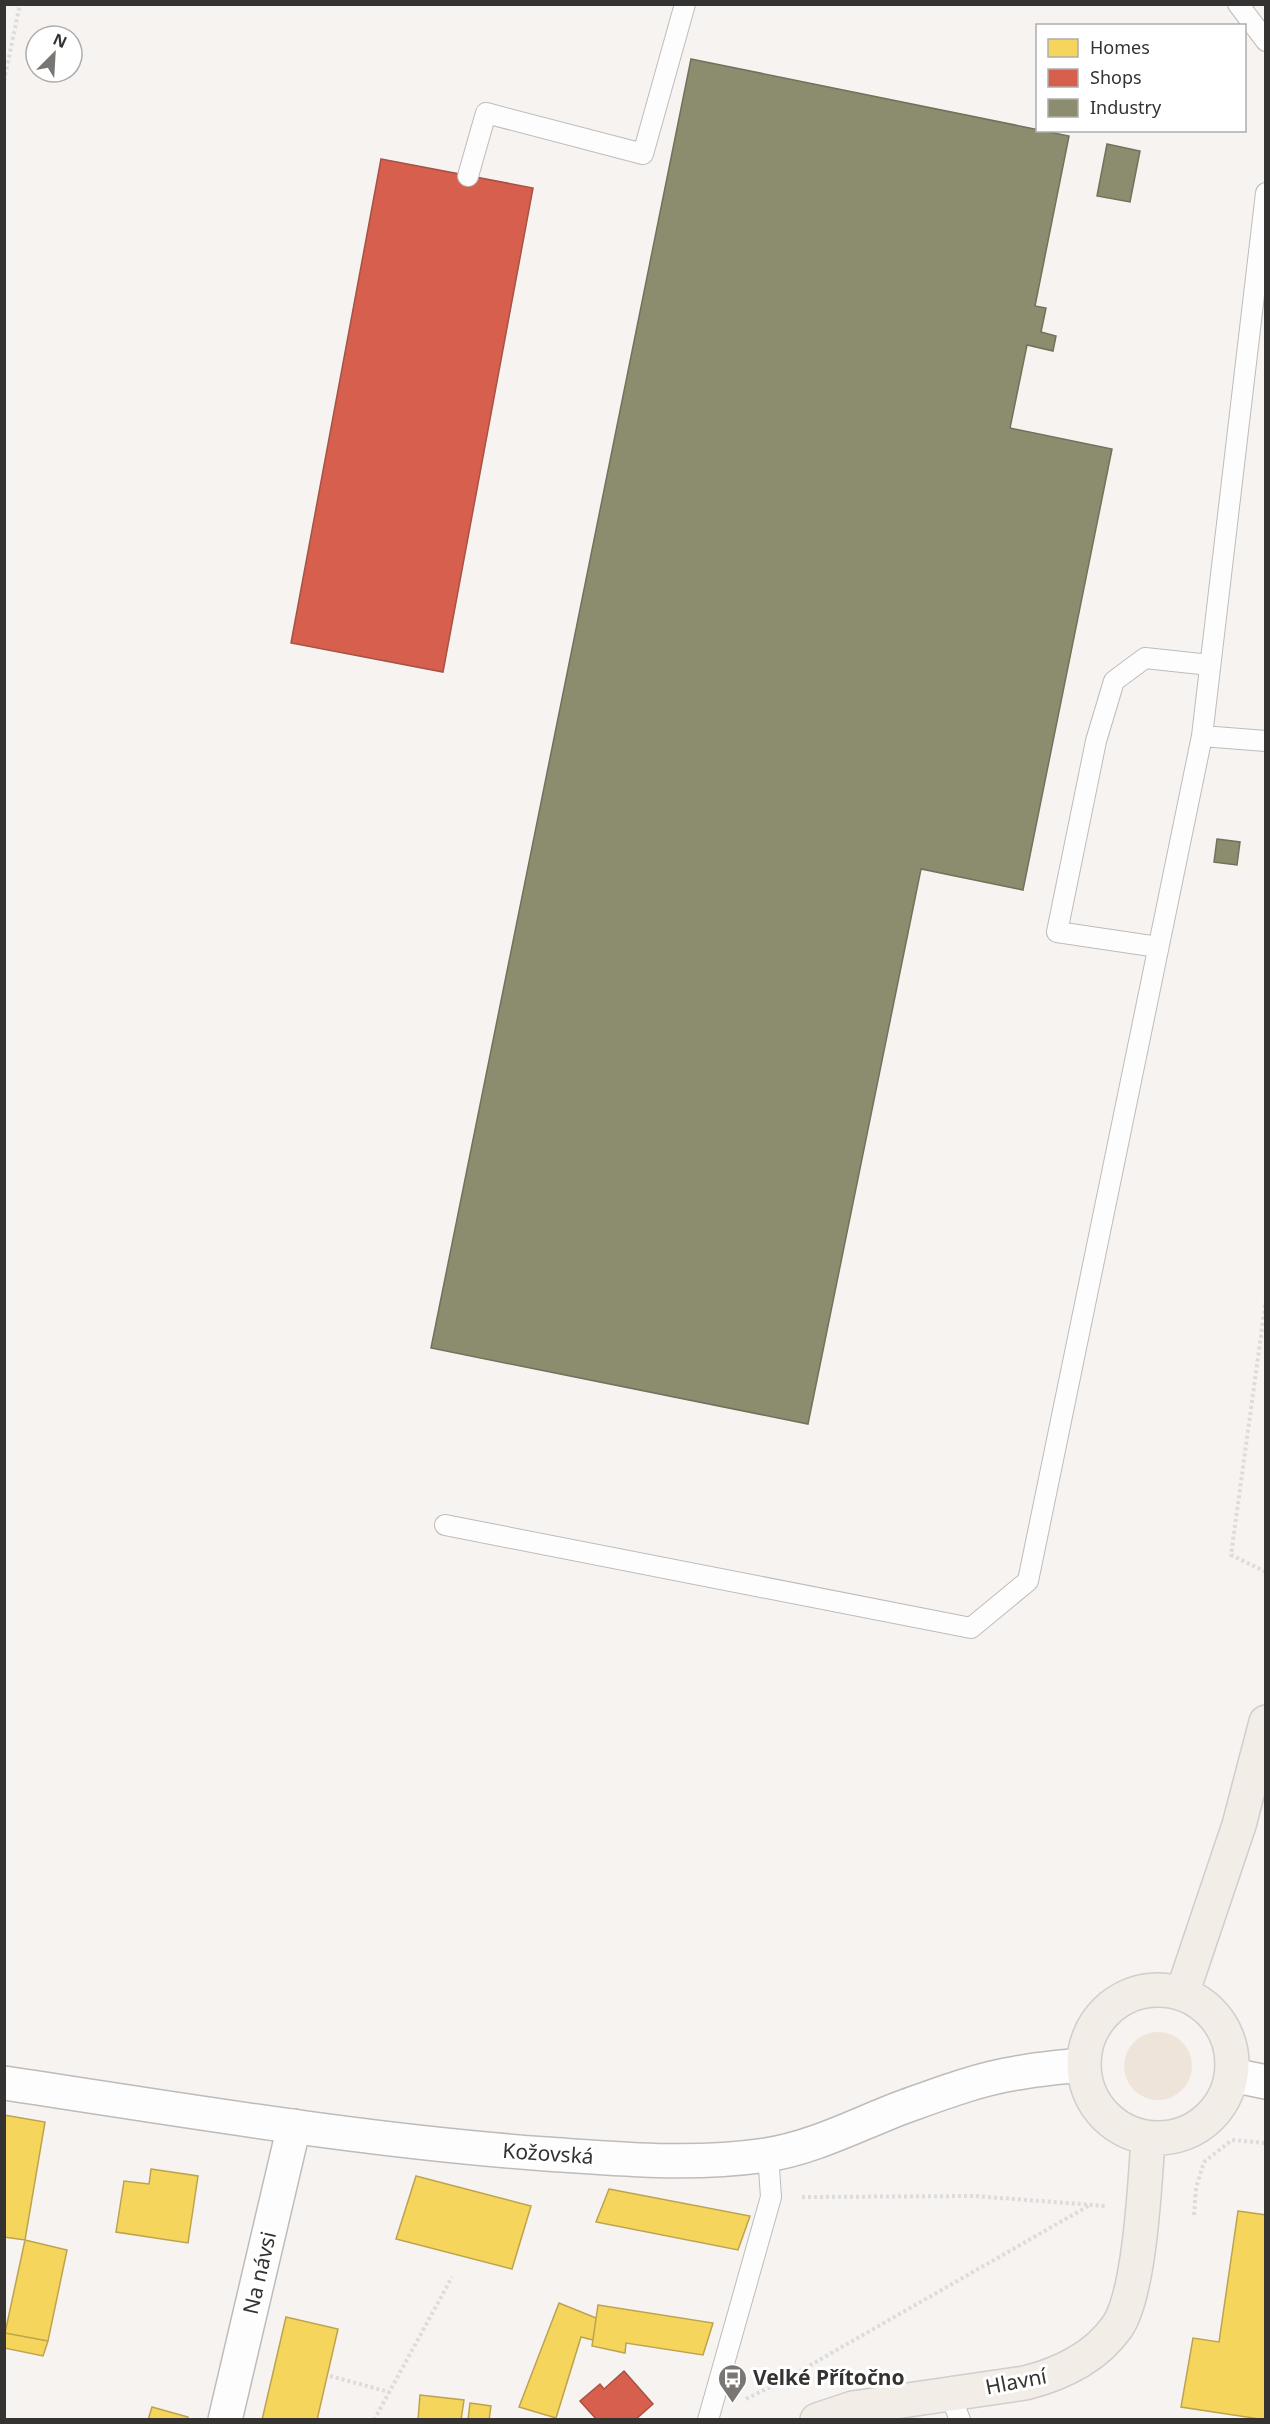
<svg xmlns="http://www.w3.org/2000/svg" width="1270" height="2424" viewBox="0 0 1270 2424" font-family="'Noto Sans',sans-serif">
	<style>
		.green { fill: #efe4d9 }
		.homes { fill: #f6d55c; stroke: #bca44f; stroke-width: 1.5 }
		.shops { fill: #d6604d; stroke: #a65245; stroke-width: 1.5 }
		.industry { fill: #8c8c6e; stroke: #72715c; stroke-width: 1.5 }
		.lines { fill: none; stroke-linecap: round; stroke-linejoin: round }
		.lane-casing { stroke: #bebcba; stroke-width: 22 }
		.street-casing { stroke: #bebcba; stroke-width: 36 }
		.secondary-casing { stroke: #bebcba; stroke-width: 36 }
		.primary-casing { stroke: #cfcecc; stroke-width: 36 }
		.path { stroke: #dddcdc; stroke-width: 4; stroke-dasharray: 3 3; stroke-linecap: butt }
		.lane { stroke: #fefdfd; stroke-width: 20 }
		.street { stroke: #fefdfd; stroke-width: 33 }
		.secondary { stroke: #fefdfd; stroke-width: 33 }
		.primary { stroke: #f3ede8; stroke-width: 33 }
		.labels { text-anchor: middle; stroke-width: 6; stroke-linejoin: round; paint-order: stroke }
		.street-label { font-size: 21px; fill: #353331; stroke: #fff }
		.poi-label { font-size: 21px; font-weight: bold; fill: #353331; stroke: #fff; text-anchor: start }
	</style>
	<rect width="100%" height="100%" fill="#f6f3f0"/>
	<!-- green -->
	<path class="green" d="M1124 2066a34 34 0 1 1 68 0a34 34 0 1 1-68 0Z"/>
	<!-- homes -->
	<path class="homes" d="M4,2115L45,2122L25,2240L4,2237Z
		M151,2169L198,2176L188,2243L116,2232L124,2181L149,2184Z
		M416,2176L531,2206L512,2269L396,2239Z
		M609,2189L750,2216L738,2250L596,2222Z
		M1238,2211L1266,2215V2420L1181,2407L1193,2338L1219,2342Z
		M25,2240L67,2250L48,2341L5,2333Z
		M559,2303L596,2318L593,2340L581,2337L556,2418L519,2407Z
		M598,2305L713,2323L703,2355L626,2343L625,2353L592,2346Z
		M286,2317L338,2329L317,2420H262Z
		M5,2333L48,2341L43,2356L4,2348Z
		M420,2395L464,2400L461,2420H418Z
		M470,2403L491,2406L489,2420H468Z
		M152,2407L188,2417L187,2420H148Z"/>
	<!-- shops -->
	<path class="shops" d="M381,159L533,188L443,672L291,643Z
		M624,2371L653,2404L635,2420H597L580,2401L600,2384L604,2389Z"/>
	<!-- industry -->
	<path class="industry" d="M691,59L1069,136L1035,306L1046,308L1041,332L1056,336L1053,351L1027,345L1010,428L1112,449L1023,890L921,869L808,1424L431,1348Z
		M1107,144L1140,151L1130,202L1097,196Z
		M1217,839L1240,842L1237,865L1214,862Z"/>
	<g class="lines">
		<defs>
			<path id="lane" d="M1238,4L1266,41
				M468,176L486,113L643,154L685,4
				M1202,736L1266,741
				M1158,947L1057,932L1096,741L1114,681L1145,658L1210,665
				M445,1525L971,1628L1028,1581L1202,736L1266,193
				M950,2394L960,2420
				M708,2420L771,2197L768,2154"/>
			<path id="street" d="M225,2420L294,2126"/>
			<path id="secondary" d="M1232,2075L1266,2082
				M4,2083C184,2110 364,2141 546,2154C620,2159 692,2166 766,2155C814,2148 860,2123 906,2106C942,2093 979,2079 1017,2073C1038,2069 1061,2067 1082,2065"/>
			<path id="primary" d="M1084 2064a74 74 0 1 1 148 0a74 74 0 1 1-148 0Z
				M1182,1994L1239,1825L1266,1722
				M817,2420L853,2408L1025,2383C1061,2374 1095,2358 1117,2327C1140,2294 1145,2182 1148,2139"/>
		</defs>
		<!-- lane casing -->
		<use href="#lane" class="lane-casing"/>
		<!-- street casing -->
		<use href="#street" class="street-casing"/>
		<!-- secondary casing -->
		<use href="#secondary" class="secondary-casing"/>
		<!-- primary casing -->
		<use href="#primary" class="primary-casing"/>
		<!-- path -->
		<path class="path" d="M4,81L20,4
			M1266,1299L1231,1555L1266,1572
			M802,2197L975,2196L1106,2206
			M1194,2215L1196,2188L1204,2162L1232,2140L1266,2143
			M330,2376L389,2392
			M746,2399L786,2379L1090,2205
			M374,2420L452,2277"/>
		<!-- lane -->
		<use href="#lane" class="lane"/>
		<!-- street -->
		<use href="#street" class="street"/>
		<!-- secondary -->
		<use href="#secondary" class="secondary"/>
		<!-- primary -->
		<use href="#primary" class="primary"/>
	</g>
	<!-- icons -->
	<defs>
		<symbol id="bus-pin" viewBox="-11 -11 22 30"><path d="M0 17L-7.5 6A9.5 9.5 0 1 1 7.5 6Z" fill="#797674" stroke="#fff"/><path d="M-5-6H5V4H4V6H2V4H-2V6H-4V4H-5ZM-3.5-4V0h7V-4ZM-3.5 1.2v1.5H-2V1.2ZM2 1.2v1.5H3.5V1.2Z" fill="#fff"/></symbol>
	</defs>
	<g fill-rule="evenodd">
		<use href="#bus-pin" x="716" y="2362" width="33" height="45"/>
	</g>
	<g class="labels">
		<!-- street labels -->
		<g class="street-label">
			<text transform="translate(548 2154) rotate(4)" y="7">Kožovská</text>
			<text transform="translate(260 2273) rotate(-77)" y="7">Na návsi</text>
			<text transform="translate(1016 2382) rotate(-11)" y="7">Hlavní</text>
		</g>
		<!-- poi labels -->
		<g class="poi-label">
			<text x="753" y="2385">Velké Přítočno</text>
		</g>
	</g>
	<!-- border -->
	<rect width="1270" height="2424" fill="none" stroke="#353331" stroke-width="12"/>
	<!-- legend -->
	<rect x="1036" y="24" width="210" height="108" fill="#ffffff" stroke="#aeadad" stroke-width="1.5"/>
	<rect x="1048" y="39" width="30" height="18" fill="#f6d55c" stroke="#aeadad" stroke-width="1.5"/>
	<text x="1090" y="54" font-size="18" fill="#353331">Homes</text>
	<rect x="1048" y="69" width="30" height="18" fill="#d6604d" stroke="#aeadad" stroke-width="1.5"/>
	<text x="1090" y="84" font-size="18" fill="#353331">Shops</text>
	<rect x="1048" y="99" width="30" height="18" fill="#8c8c6e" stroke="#aeadad" stroke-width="1.5"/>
	<text x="1090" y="114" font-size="18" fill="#353331">Industry</text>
	<!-- north arrow -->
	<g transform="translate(54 54) rotate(24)"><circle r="28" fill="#ffffff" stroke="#aeadad" stroke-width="1.5"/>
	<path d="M0-4.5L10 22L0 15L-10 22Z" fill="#797674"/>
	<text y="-9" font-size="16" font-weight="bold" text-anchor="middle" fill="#353331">N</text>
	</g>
</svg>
